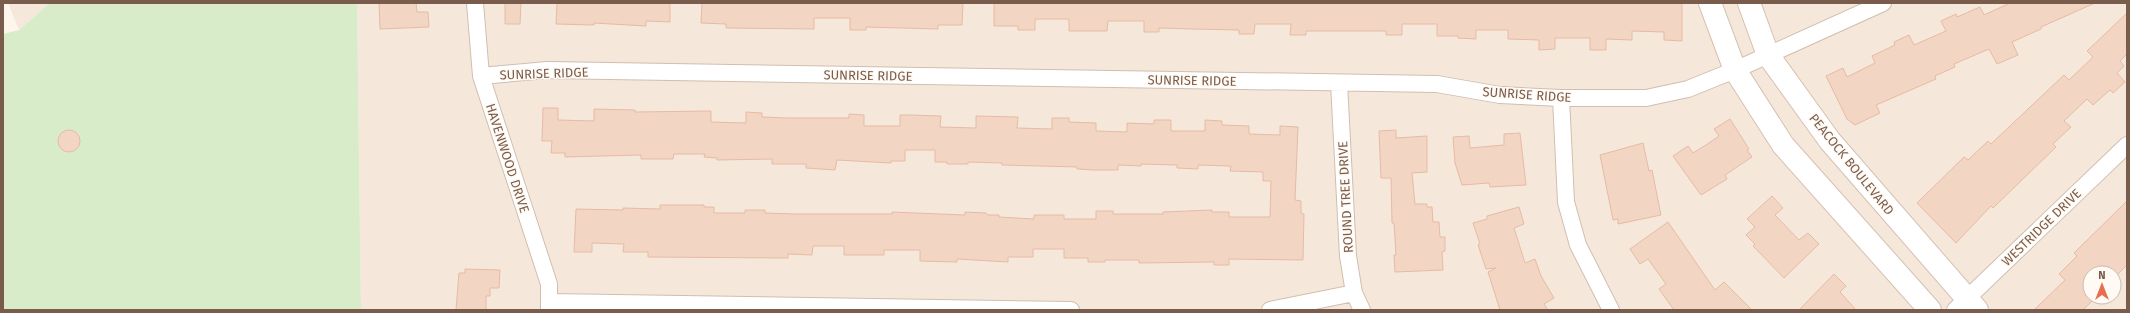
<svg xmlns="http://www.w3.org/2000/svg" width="2130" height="313" viewBox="0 0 2130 313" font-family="'Fira Sans',sans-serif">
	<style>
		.residential { fill: #f5e8da; fill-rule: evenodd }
		.green { fill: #d8ecc9 }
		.building { fill: #f3d5c3; stroke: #e6bba3 }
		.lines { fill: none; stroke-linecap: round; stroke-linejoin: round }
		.street-casing { stroke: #d1beb0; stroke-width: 18 }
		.secondary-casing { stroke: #d6c0b0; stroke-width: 24 }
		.street { stroke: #fff; stroke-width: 16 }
		.secondary { stroke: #fff; stroke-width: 22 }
		.labels { text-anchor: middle; stroke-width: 3; stroke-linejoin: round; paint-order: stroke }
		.street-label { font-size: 13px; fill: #7a5c4d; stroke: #fffaf3 }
	</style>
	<rect width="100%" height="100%" fill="#fdf6ec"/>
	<!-- residential -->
	<path class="residential" d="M8,3H50L19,30Z
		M357,3H2127V310H361ZM2090,273H2114V297H2090Z"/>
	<!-- green -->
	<path class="green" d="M50,3H357L361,310H3V34L19,30Z"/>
	<!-- building -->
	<path class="building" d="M379,3H416L417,12H428L429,27L380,29Z
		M505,3H521L520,24H505Z
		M557,3H670V22L646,21V26L594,23V25L556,24Z
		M702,3H963L962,25H938V29L866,27V30H850V18H814V29L726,28V24L701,23Z
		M994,3H1682V41L1664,40V32L1632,31V40L1606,39V50H1590V38H1555V49L1539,50V40L1508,39V30H1476V39L1458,38V36H1437V24H1402V35H1386V31H1306V35H1290L1291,24H1255L1254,34H1239V30L1192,29L1159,28V32H1144V21H1108L1107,31H1069V19H1035V30H1018V26H994Z
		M2010,3H2095L2041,27V29L2012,42L2018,55L1997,64L1989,49L1954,64L1955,67L1935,76L1936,79L1876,105L1880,113L1855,125L1847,119L1826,76L1843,68L1847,77L1875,63L1872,56L1895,45L1894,42L1909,35L1914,45L1946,31L1941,21L1956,14L1957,17L1980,7L1984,15Z
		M2127,13V54L2120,61L2124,66L2117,73L2125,82L2113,93L2110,90L2093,105L2087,99L2064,121L2071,127L2053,144L2056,147L1993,208L1991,206L1956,243L1917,203L1964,157L1968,160L1988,141L1991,144L2064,75L2069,80L2093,57L2087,51Z
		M543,108H558V120L594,121V109L635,110V112L711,111V122L746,123V112L762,113V117L789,118H849V114L864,115V126H900V115H911L941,116L940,127L976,128V116L1018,117L1017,128L1052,129V118H1069V122L1096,123V131L1127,132V123L1154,124V120H1171V131H1205V120L1222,121V125L1249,126V134L1280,135V126L1298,127L1295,200L1301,201V213L1304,214L1303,260L1229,259V265H1214V262L1139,263V260H1105V262H1088V258H1064V249H1033V257H1008V262L957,259V262L920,261V250H884V255H844V246H813L812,255L788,254V258L648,257V252H623L624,244L592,243V252H574L576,209L623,210V208L660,209V205H704V207H714V213H745V210H765V213L795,214H892V212L965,215V212L986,213L988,215H999V217L1034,219V215H1064V219H1096V211H1113V214H1163V212L1212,210V212H1229V217H1270L1271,181H1263V172L1230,171L1231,166L1198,165V169L1177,168V165L1141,164V166L1118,165V170H1094L1077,169V167L1002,165V163L968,162V164H947V162H935V150H905V161H891V163L837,160L835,170L806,168V164H772V159L717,160V158L704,157L705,154H674L673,159H641V155L565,157V153H551L552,141H542Z
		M1730,119L1749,149L1747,150L1752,157L1725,175L1727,179L1701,195L1673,156L1688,146L1693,153L1706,145L1719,136L1714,129Z
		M58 141a11 11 0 1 1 22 0a11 11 0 1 1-22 0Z
		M1396,130V138L1427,136V172L1412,173L1415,204H1427V207H1432L1433,222H1439L1440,237H1445V251L1442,252L1443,270L1395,272L1394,255H1396L1394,223H1392L1391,178H1381L1379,131Z
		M1520,133L1526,185L1490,187L1489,183L1462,185L1455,163L1453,137L1469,136L1470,148L1504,145V134Z
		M1643,143L1649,171L1652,170L1661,215L1618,224V219L1613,220L1600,155Z
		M1772,196L1783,208L1775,215L1799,240L1808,233L1819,244L1784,278L1753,246L1755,244L1746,235L1755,227L1747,219Z
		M2127,201V265L2114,278V273H2090V297H2096L2083,310H2034L2065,280L2059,274L2077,256L2074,253Z
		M1519,207L1524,224L1514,228L1525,263L1535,259L1541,276L1554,298L1544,304L1548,310H1500L1488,272L1496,268L1486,269L1478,245L1480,244L1473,223L1487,219V216Z
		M1668,222L1715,290L1724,282L1752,310H1674L1659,289L1666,284L1648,259L1640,264L1630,249Z
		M465,269L500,270L499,288H490V296H486V310H456L459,273H465Z
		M1834,274L1846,286L1840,292L1856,310H1799Z"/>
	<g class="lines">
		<defs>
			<path id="street" d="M475,3L481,76L549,284V310
				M481,76L547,70L1437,84L1500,95L1561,98H1646L1688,89L1735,70L1883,3
				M1339,83L1348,256L1354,293L1362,310
				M1561,98L1566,202L1578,245L1611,310
				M549,302L1071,310
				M1270,310L1354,293
				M1955,310L2127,145"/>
			<path id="secondary" d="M1710,3L1735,70L1783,145L1930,310
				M1749,3L1768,55L1830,141L1977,310"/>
		</defs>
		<!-- street casing -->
		<use href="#street" class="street-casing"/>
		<!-- secondary casing -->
		<use href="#secondary" class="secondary-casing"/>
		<!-- street -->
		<use href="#street" class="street"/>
		<!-- secondary -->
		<use href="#secondary" class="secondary"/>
	</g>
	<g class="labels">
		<!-- street labels -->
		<g class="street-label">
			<text transform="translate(544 73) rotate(-2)" y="5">SUNRISE RIDGE</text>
			<text transform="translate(868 75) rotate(1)" y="5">SUNRISE RIDGE</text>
			<text transform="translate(1192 80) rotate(1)" y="5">SUNRISE RIDGE</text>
			<text transform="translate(1527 94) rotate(4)" y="5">SUNRISE RIDGE</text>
			<text transform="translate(508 158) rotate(72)" y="5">HAVENWOOD DRIVE</text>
			<text transform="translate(1852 164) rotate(51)" y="5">PEACOCK BOULEVARD</text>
			<text transform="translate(1345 197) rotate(-93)" y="5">ROUND TREE DRIVE</text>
			<text transform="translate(2041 227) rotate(-44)" y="5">WESTRIDGE DRIVE</text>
		</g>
	</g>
	<!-- border -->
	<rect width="2130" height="313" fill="none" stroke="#7a5c4d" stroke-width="8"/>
	<!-- north arrow -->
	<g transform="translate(2102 285)"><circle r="19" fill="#fffaf3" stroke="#cabbb1"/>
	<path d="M0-3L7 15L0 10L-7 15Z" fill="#e76f51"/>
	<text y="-6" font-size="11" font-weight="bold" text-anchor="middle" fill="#7a5c4d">N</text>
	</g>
</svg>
